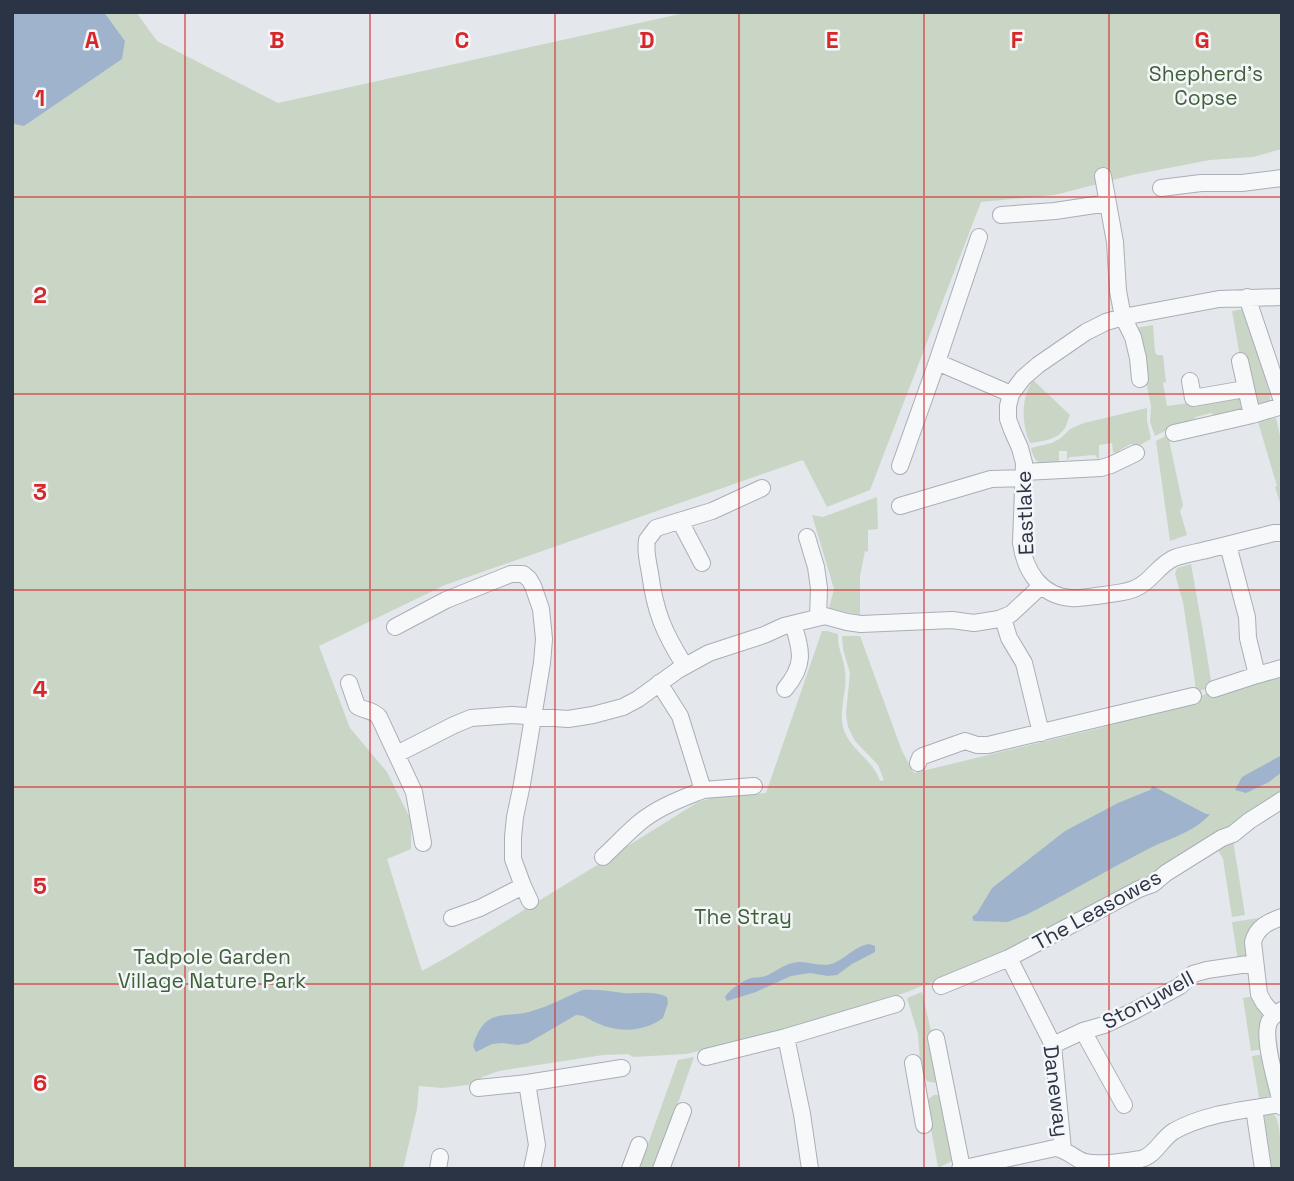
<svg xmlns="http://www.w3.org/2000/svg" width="1294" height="1181" viewBox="0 0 1294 1181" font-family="'Space Grotesk',sans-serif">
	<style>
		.green { fill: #c9d6c5 }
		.water { fill: #9fb4cc }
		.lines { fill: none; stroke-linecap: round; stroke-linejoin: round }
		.minor-casing { stroke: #a9aeb7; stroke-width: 18 }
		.minor { stroke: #f7f8fa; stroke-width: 16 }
		.grid { fill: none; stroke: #d62828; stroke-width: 2; stroke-opacity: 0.55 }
		.labels { text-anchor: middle; stroke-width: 5; stroke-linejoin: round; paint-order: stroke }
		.park-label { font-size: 21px; fill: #3f6138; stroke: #f4f6f9 }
		.street-label { font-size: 21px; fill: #2b3445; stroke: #f4f6f9 }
		.grid-label { font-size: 23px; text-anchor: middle; font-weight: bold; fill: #d62828; stroke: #f4f6f9; stroke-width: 5; stroke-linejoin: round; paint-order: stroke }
	</style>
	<rect width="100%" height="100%" fill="#e4e7ec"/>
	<!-- green -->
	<path class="green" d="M104,12H136L157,41L278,103L689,12H1282V149L1253,157L1210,160L1132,175L1055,195L981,202L870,490L827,507L803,460L445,585L319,646L350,728L387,772L411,820V849L387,859L422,971L449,956L607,859L698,802L718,796L766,793L822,631H827L838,634C837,648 844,658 845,672C848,694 835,716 847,737C857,754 874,762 880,781L884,780L878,765L855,741L848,727L846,713L850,673L843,649L842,636H860L902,751L914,773L1100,728L1152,713L1220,689L1282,673V795L1158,875L1003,953L907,992L803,1026L708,1049L686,1054L633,1057L628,1054L603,1055L499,1071L482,1077L475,1084L443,1088L419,1086L417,1109L403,1169H12V119L15,124L125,41Z
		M1244,309L1246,311L1270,395V400L1261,405L1257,403L1240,357L1232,311Z
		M1153,325L1155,352L1157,355H1163L1166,382L1163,383L1167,406L1189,403L1190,407L1199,406L1200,401L1240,394L1241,409L1216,416L1211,413L1196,417L1192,422L1168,428L1167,430L1155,436L1150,422L1151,406L1135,328Z
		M1033,380L1070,415C1068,419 1067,423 1066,426C1059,440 1043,441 1030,443C1021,423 1021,398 1033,380Z
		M1147,408V420L1151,439L1138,446L1131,444L1120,450L1118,455L1113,452L1112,443L1099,445V460L1095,455L1070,457L1067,460V451H1059V462C1043,464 1035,467 1031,448L1052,443L1061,438L1070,429L1084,423Z
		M1276,418L1282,444V509L1275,487L1277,486L1258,422Z
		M1168,435L1183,506L1180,511L1187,535L1170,541L1156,441Z
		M877,497L878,529L868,530V552L865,551L860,576V615L829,608L834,589L812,515L823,517Z
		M1191,564C1198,605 1206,646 1212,687L1195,692V682L1183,602L1175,574L1177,568Z
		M1233,840L1245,915L1232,917L1223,859L1217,848Z
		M1266,917L1248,958L1238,961L1232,922Z
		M922,992L931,1031L938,1080L935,1083L927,1081L921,1073L918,1034L907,998Z
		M1255,996L1266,1016L1264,1049L1251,1051L1243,998Z
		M1264,1054L1273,1096L1271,1098L1260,1103L1252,1056Z
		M694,1057L655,1169H639L678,1060Z
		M934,1095H939L954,1160L940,1167H938L926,1102L928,1099Z
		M1274,1114C1283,1128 1279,1152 1281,1169H1272L1264,1115Z"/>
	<!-- water -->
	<path class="water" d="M12,12H104L125,41L122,59L24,126L14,124L12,119Z
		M1282,755V772L1269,782L1246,793L1235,790L1242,777Z
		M1153,786L1206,814H1210C1195,832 1168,839 1148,849C1108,870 1068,893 1028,914L1008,922L974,921L972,917L977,913L992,888L1065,831L1118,803L1150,790Z
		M869,944L875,946V952L852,964L837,975L828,976L810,973L791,976L756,992L727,1001L725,997C730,989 742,981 751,978C757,977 762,978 768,975C778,970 786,963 798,962C809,961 820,967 831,964C845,960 854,946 869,944Z
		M583,990C597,989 609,991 623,993C638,994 652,990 667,997L668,1003L663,1018C644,1032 618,1033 597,1023C589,1020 585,1015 576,1015L528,1043L518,1045L502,1043L492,1044L476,1052C472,1046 473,1044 476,1037C489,1007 508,1019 532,1011C541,1008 550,1005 558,1001C567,997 574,993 583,990Z"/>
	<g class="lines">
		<defs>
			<path id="minor" d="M1103,176L1115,242L1118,291L1123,317L1133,337L1138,358L1140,379
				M1161,188L1201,183H1242L1282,178
				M1001,215L1055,211L1108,203
				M1247,297L1282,401
				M1282,297L1219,299L1123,317L1106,322L1086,332L1038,365L1023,378L1011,394L1008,406V419L1012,430L1020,448L1024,463L1021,543C1025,571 1041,596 1071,598C1082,599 1093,596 1104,595C1114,593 1126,593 1136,588C1151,582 1158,565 1174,558C1185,554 1199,552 1210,549C1232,544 1253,538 1274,533H1282
				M1240,361L1252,415
				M937,362L1011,394
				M1190,381L1193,398L1245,389
				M1174,433L1252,415L1282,406
				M900,466L937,362L979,237
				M1024,472L1101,468L1111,465L1136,453
				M900,506L991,479L1024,478
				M680,521L702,563
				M807,537L816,567L819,588L818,617
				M1228,545L1247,617L1248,638L1257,675L1282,668
				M1003,618L1009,638L1024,663L1041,733
				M395,627L446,600L511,574H523L529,579L533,586L541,609L544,639L542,663L522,784L515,817L513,837V859L523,886L480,908L452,918
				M685,666C664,633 655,612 650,573C648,562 645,551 647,540L656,528L712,511L762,488
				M349,683L357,706C364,711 372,709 379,717L414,792L423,843
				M659,683L680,716L703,790L754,786
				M785,689C805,665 802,652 793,624
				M1214,689L1257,675
				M397,754L454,725L471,718L512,715L568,719L593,715L623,707L638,699L678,670L709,653L764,635L784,626L825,616L847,622L861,624L952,620L974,623L999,619L1011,614L1041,586
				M918,763L920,758L923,756L965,741L977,745H988L1193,696
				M603,857C615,846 627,833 639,823C658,807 681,799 703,790
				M523,886L530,901
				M1009,958L1053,1045L1063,1150
				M941,986L1009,958L1139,889L1153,884L1166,873L1222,838L1233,834L1249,821L1282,800
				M1282,1010C1277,1013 1272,1016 1269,1022C1262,1039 1278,1088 1282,1107
				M1274,1015L1264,1003L1259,994L1253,942C1257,927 1268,922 1282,917
				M1083,1031L1124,1105
				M786,1037L896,1004
				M936,1038L962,1168
				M1053,1045L1083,1031L1104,1025L1134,1011L1180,986L1193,974L1207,970L1255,963
				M706,1057L786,1037L802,1114L810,1169
				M913,1063L924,1125
				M478,1088L527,1083
				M1254,1108L1263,1169
				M438,1169L440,1157
				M532,1169L537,1145L527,1083L622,1068
				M630,1169L639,1145
				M661,1169L683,1111
				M960,1169L1055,1148C1067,1149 1074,1159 1085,1162C1100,1166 1125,1161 1141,1159C1155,1156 1161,1139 1174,1131C1206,1113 1245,1110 1281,1104"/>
		</defs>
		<!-- minor casing -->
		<use href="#minor" class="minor-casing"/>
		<!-- minor -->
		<use href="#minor" class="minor"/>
	</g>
	<!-- grid -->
	<path class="grid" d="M185,12V1169M370,12V1169M555,12V1169M739,12V1169M924,12V1169M1109,12V1169M12,197H1282M12,394H1282M12,590H1282M12,787H1282M12,984H1282"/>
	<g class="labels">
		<!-- park labels -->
		<g class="park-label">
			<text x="1206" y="81">Shepherd's<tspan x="1206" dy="24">Copse</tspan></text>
			<text x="743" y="924">The Stray</text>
			<text x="212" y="964">Tadpole Garden<tspan x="212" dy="24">Village Nature Park</tspan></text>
		</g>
		<!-- street labels -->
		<g class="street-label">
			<text transform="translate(1025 513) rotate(-92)" y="7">Eastlake</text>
			<text transform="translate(1097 910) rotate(-29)" y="7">The Leasowes</text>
			<text transform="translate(1148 1000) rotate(-28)" y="7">Stonywell</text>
			<text transform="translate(1056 1091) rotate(83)" y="7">Daneway</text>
		</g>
	</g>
	<g class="grid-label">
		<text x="92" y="48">A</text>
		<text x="277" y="48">B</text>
		<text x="462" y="48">C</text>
		<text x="647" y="48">D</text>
		<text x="832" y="48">E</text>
		<text x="1017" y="48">F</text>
		<text x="1202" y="48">G</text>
		<text x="40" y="106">1</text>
		<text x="40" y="303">2</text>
		<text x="40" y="500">3</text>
		<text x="40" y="697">4</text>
		<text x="40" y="894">5</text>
		<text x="40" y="1091">6</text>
	</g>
	<!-- border -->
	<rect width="1294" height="1181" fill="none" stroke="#2b3445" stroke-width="28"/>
</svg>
